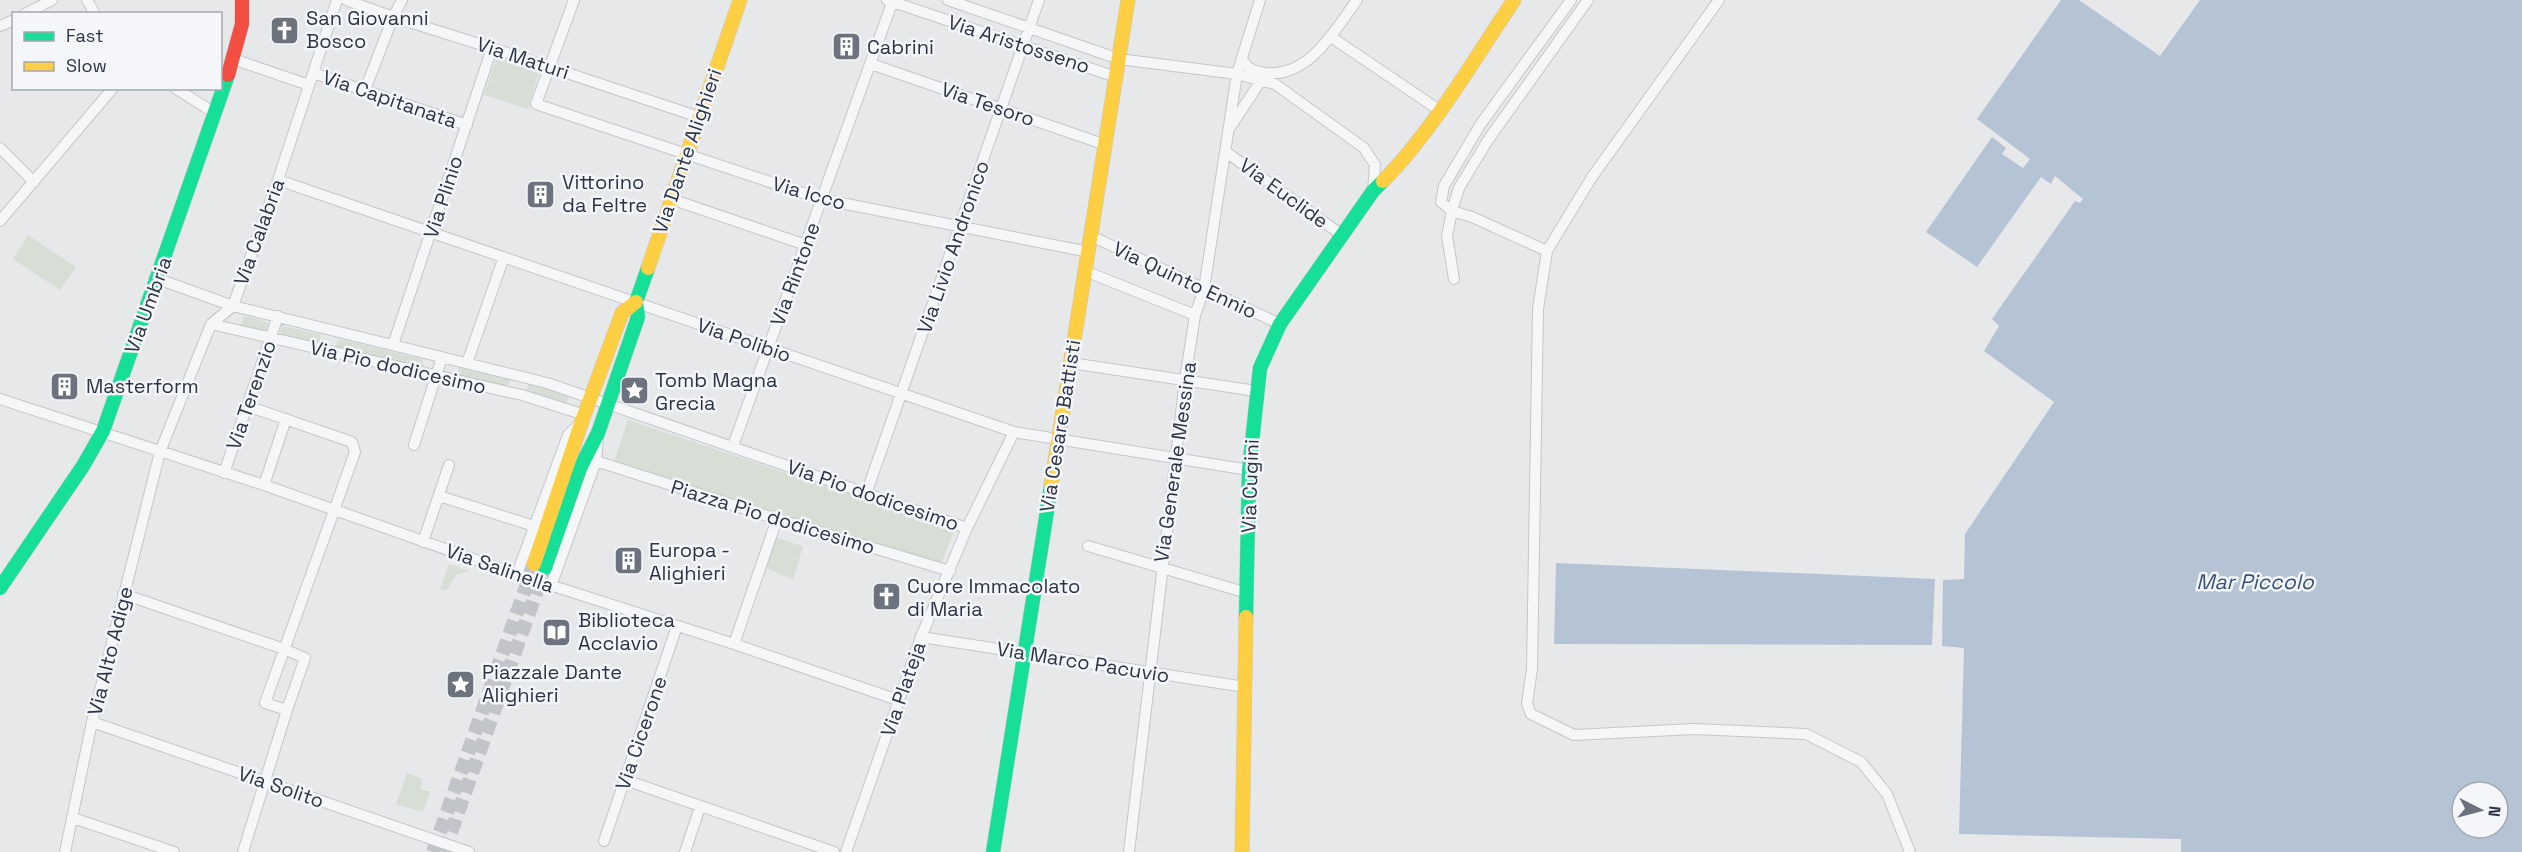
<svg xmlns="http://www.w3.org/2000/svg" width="2522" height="852" viewBox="0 0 2522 852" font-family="'Space Grotesk',sans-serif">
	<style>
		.green { fill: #d6ded6 }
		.water { fill: #b4c4d5; fill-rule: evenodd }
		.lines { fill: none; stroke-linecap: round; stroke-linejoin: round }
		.secondary-tunnel { stroke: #c1c4c9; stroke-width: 14; stroke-dasharray: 14 7; stroke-linecap: butt }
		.street-casing { stroke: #c4c6c8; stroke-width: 12 }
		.fast-casing { stroke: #c4c6c8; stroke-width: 15 }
		.slow-casing { stroke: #c4c6c8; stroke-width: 15 }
		.jam-casing { stroke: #c4c6c8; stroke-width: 15 }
		.street { stroke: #f5f6f7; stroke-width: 10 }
		.fast { stroke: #16e098; stroke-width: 14 }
		.slow { stroke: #ffcf43; stroke-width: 14 }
		.jam { stroke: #f24e42; stroke-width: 14 }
		.labels { text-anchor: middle; stroke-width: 5; stroke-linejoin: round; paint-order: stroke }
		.poi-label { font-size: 20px; fill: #2b3445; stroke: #f4f6f9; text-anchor: start }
		.street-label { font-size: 20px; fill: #2b3445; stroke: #f4f6f9 }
		.water-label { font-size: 21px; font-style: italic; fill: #34527a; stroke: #f4f6f9 }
	</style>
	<rect width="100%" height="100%" fill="#e6e8ea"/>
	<!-- green -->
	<path class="green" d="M499,58L539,71L528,109L484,95L496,60Z
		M28,235L76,267L60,290L13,259Z
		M244,316L265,321L268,325L266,331L241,326Z
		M282,326L319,334L321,336L319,344L282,336L280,331Z
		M339,339L418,358L422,359L424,366L423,368L335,347Z
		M459,366L511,380L506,387L458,376Z
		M529,383L570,395L565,405L526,392Z
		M628,420L955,529L941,564L614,462Z
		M774,537L803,546L793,580L765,567Z
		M449,564L469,571L456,575L447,590L440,589Z
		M407,773L423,779L420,789L430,792L424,809L419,811L396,804Z"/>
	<!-- water -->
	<path class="water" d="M2061,0H2079L2160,56L2200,0H2522V852H2181V839L1959,834L1964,648L1942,646L1943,580L1964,579L1965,534L2054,402L1984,351L1999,326L1992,319L2075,201L2080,203L2083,199L2055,176L2051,184L2041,177L1977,267L1926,232L1992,137L2006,148L2002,154L2023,168L2030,159L1977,119ZM2462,792H2498V828H2462Z
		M1556,563L1935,579L1932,645L1554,644Z"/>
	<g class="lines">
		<!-- secondary-tunnel -->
		<path class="secondary-tunnel" d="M433,852L534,564
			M444,852L545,568"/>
		<defs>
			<path id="street" d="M87,0L95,14
				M346,0L393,17L492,48L699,117
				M574,0L536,104L821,199L1089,252
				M887,0L1116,77
				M948,0L1119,59L1237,74L1275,84L1364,148L1375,165L1373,191
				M1571,0L1480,125L1444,186L1441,202L1452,211L1459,188L1488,140L1588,0
				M1719,0L1592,177L1547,251L1538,309L1532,669L1527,704L1531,714L1574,735L1694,729L1806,734L1861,762L1887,794L1910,852
				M25,14L52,0
				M0,26L14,20
				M1331,37L1439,110
				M233,59L309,85
				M1242,59C1247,69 1254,71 1265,73C1309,78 1335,30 1357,0
				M871,64L1106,145
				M313,73L467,125
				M175,88L213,112
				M365,90L393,17L402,0
				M1231,126L1262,79
				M0,148L34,182
				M1226,152L1342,235
				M278,180L1014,432L1249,470
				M671,199L806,245
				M0,221L113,88
				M1091,236L1280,324
				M1085,271L1195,315
				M158,279L233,306L547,383L967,528
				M1454,279L1447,236L1452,211L1472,217L1547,251
				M211,324L522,395L585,415
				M393,345L492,48
				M467,363L504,257
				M1071,363L1256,391
				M0,399L264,485L522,576L734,644L898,700
				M414,445L442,357
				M733,446L893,0
				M596,461L777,519L950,571
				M224,473L278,316
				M264,485L286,419
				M866,494L1039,0
				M439,496L534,526
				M423,542L449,465
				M1088,546L1247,593
				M517,574L568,435L580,423
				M551,586L596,461L598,438
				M123,594L284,649L305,658L287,710
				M921,637L1245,687
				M734,644L777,519
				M92,722L469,852
				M625,780L834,852
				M73,818L174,852
				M604,841L677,626
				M65,852L92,722L160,452L211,324L233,306L278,180L337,0
				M243,852L287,710L265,703L355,452L352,442L247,406
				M685,852L700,807
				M846,852L921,637L967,528L1014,432
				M1129,852L1185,380L1195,315L1204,289L1237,74L1260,0"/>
			<path id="fast" d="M545,568L580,468L598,433L638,317L636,302L648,268
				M0,588L83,466L103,431L228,75
				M1246,617L1249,470L1260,368L1280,324L1373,191L1383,181
				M993,852L1051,486"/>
			<path id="slow" d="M1383,181C1432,132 1475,58 1514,0
				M648,268L740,0
				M1051,486L1128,0
				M534,564L582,421L622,313L636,302
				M1242,852L1246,617"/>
			<path id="jam" d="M228,75L242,24V0"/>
		</defs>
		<!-- street casing -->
		<use href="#street" class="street-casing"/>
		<!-- fast casing -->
		<use href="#fast" class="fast-casing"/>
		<!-- slow casing -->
		<use href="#slow" class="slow-casing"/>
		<!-- jam casing -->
		<use href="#jam" class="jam-casing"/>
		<!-- street -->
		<use href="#street" class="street"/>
		<!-- fast -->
		<use href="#fast" class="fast"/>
		<!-- slow -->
		<use href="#slow" class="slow"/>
		<!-- jam -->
		<use href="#jam" class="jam"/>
	</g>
	<!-- icons -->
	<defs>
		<symbol id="church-square" viewBox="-11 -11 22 22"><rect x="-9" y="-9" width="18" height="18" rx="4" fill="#6c737f" stroke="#f4f6f9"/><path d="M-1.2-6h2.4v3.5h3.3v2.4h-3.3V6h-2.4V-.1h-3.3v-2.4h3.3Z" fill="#fff"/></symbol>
		<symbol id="building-square" viewBox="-11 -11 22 22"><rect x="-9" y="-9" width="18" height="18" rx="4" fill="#6c737f" stroke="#f4f6f9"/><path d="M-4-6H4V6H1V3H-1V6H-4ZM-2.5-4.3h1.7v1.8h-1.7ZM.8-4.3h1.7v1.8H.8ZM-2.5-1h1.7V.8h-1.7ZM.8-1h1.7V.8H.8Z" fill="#fff"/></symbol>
		<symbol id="sight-square" viewBox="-11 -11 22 22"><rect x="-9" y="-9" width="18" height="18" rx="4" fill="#6c737f" stroke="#f4f6f9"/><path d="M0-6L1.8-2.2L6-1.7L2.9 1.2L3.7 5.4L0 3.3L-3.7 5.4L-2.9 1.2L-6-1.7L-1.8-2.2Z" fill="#fff"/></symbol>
		<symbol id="library-square" viewBox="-11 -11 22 22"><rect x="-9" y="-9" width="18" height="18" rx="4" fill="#6c737f" stroke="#f4f6f9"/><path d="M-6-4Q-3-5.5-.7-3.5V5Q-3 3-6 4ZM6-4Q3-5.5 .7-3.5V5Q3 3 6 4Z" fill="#fff"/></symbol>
	</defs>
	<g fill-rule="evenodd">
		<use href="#church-square" x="268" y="14" width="33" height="33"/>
		<use href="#building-square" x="830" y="30" width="33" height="33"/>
		<use href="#building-square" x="524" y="178" width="33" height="33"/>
		<use href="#building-square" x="48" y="370" width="33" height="33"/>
		<use href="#sight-square" x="618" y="374" width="33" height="33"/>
		<use href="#building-square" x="612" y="544" width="33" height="33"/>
		<use href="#church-square" x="870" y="580" width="33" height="33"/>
		<use href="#library-square" x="540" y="616" width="33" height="33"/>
		<use href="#sight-square" x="444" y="668" width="33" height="33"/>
	</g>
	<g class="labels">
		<!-- poi labels -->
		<g class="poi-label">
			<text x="306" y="25">San Giovanni<tspan x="306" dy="23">Bosco</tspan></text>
			<text x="867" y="54">Cabrini</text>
			<text x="562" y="189">Vittorino<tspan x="562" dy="23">da Feltre</tspan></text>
			<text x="655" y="387">Tomb Magna<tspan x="655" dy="23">Grecia</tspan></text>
			<text x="86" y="393">Masterform</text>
			<text x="649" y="557">Europa -<tspan x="649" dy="23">Alighieri</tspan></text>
			<text x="907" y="593">Cuore Immacolato<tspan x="907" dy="23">di Maria</tspan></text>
			<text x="578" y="627">Biblioteca<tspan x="578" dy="23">Acclavio</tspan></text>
			<text x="482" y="679">Piazzale Dante<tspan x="482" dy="23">Alighieri</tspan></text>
		</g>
		<!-- street labels -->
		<g class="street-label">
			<text transform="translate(1019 44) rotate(18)" y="7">Via Aristosseno</text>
			<text transform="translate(523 58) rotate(18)" y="7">Via Maturi</text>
			<text transform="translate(390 99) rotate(19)" y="7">Via Capitanata</text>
			<text transform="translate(988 104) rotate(19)" y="7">Via Tesoro</text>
			<text transform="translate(687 151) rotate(-71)" y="7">Via Dante Alighieri</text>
			<text transform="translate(809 193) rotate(16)" y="7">Via Icco</text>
			<text transform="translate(1284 193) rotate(36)" y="7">Via Euclide</text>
			<text transform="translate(443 197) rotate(-72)" y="7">Via Plinio</text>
			<text transform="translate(259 232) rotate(-70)" y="7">Via Calabria</text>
			<text transform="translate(953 247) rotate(-71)" y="7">Via Livio Andronico</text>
			<text transform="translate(795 274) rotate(-70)" y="7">Via Rintone</text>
			<text transform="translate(1185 280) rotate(25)" y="7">Via Quinto Ennio</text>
			<text transform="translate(148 305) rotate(-70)" y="7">Via Umbria</text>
			<text transform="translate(744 340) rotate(19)" y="7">Via Polibio</text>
			<text transform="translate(398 367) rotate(13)" y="7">Via Pio dodicesimo</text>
			<text transform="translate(251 395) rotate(-71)" y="7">Via Terenzio</text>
			<text transform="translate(1060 426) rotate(-81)" y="7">Via Cesare Battisti</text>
			<text transform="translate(1175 462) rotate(-82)" y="7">Via Generale Messina</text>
			<text transform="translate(1250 486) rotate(-88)" y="7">Via Cugini</text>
			<text transform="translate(873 495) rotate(19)" y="7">Via Pio dodicesimo</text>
			<text transform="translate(773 517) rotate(17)" y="7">Piazza Pio dodicesimo</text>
			<text transform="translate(500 568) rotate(19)" y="7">Via Salinella</text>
			<text transform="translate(110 651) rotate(-76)" y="7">Via Alto Adige</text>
			<text transform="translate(1083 662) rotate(9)" y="7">Via Marco Pacuvio</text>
			<text transform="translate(903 689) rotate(-71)" y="7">Via Plateja</text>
			<text transform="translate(641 733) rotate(-71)" y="7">Via Cicerone</text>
			<text transform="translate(281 787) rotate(19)" y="7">Via Solìto</text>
		</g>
		<!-- water labels -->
		<g class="water-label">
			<text x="2255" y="589">Mar Piccolo</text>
		</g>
	</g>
	<!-- legend -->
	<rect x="12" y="12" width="210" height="78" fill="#f4f6f9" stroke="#a4a8b1" stroke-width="1.5"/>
	<rect x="24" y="32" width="30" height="9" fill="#16e098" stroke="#a4a8b1" stroke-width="1.5"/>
	<text x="66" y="42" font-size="18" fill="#2b3445">Fast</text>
	<rect x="24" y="62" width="30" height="9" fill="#ffcf43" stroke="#a4a8b1" stroke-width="1.5"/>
	<text x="66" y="72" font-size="18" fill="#2b3445">Slow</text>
	<!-- north arrow -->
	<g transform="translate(2480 810) rotate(96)"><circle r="28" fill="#f4f6f9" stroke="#a4a8b1" stroke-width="1.5"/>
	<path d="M0-4.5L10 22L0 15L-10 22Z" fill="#6c737f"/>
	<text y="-9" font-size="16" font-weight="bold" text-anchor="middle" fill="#2b3445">N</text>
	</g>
</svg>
